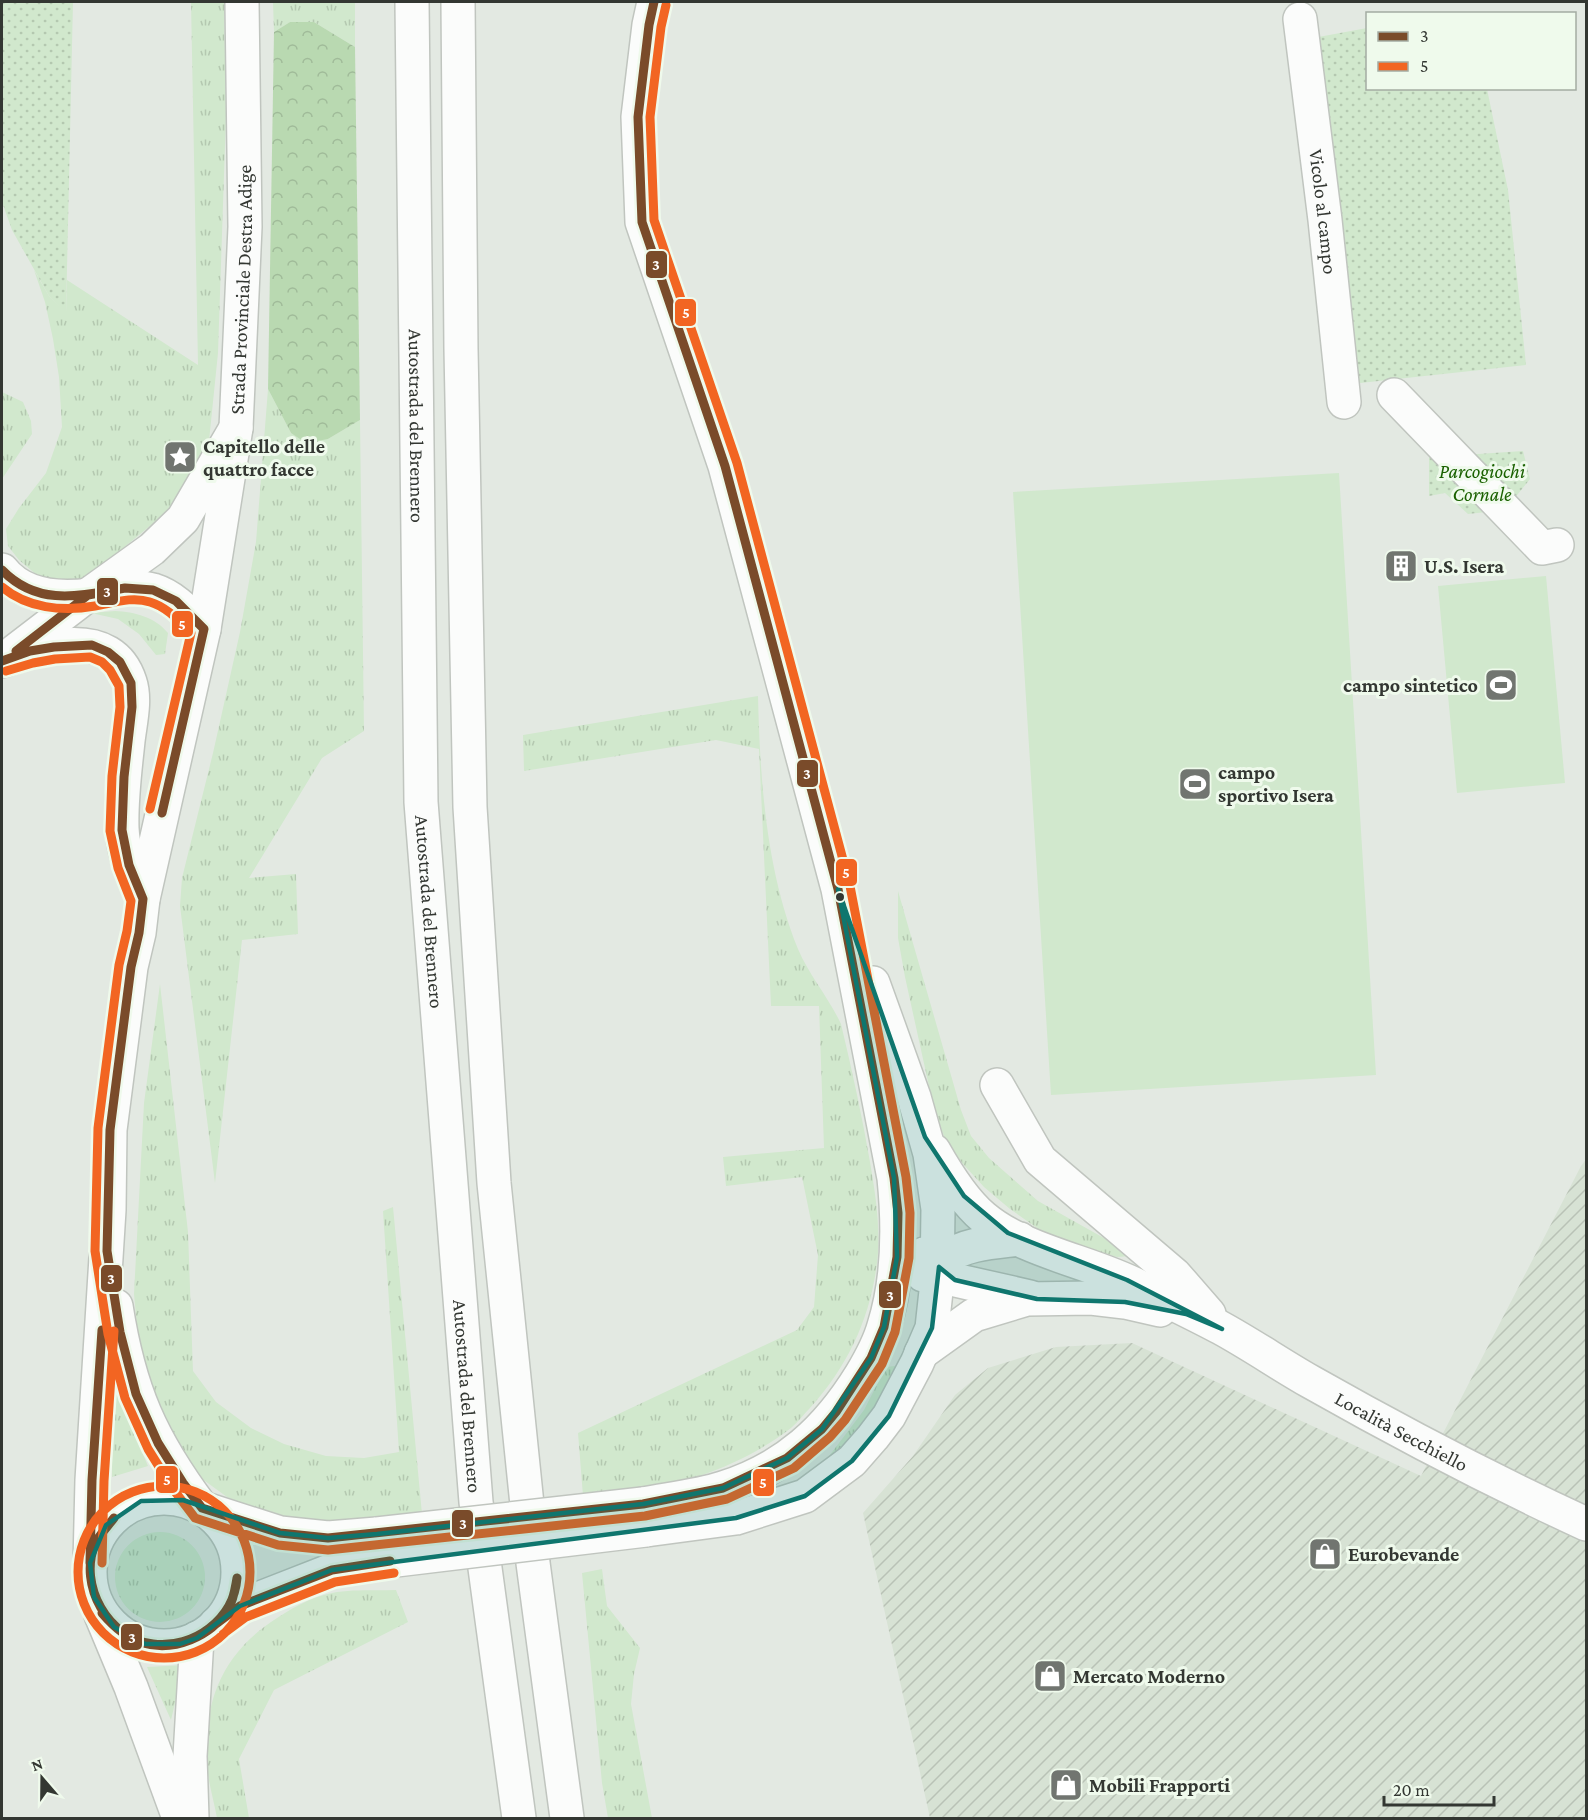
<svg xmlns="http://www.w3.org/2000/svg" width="1588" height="1820" viewBox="0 0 1588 1820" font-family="'Crimson Pro',serif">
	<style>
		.industrial { fill: url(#industrial-furrows) }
		.grass { fill: url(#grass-tufts) }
		.forest { fill: url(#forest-crowns) }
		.park { fill: url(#park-dots) }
		.pitch { fill: #d1e8cd }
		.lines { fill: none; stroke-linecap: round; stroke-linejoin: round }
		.minor-casing { stroke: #c0c5bf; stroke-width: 36 }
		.major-casing { stroke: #c0c5bf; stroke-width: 36 }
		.highway-casing { stroke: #c0c5bf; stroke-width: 36 }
		.minor { stroke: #fbfcfb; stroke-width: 33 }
		.major { stroke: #fbfcfb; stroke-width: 33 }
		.highway { stroke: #fbfcfb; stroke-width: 33 }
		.minor-bridge-casing { stroke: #c0c5bf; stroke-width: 36; stroke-linecap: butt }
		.minor-bridge { stroke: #fbfcfb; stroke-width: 33 }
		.bus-1-casing { stroke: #effaec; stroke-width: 14 }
		.bus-2-casing { stroke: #effaec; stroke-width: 14 }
		.bus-1 { stroke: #7a4b2a; stroke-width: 9 }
		.bus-2 { stroke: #f26522; stroke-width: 9 }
		.marked { fill: #0f766e; fill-opacity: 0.2; stroke: #0f766e; stroke-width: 4.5; stroke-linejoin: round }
		.bus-dot { fill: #333732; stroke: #effaec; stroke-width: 2 }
		.labels { text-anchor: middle; stroke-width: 6; stroke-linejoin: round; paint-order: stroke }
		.street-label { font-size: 20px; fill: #333732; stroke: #effaec }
		.poi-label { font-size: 20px; font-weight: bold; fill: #333732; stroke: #effaec; text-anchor: start }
		.park-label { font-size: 20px; font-style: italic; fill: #1a6100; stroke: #effaec }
		.line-badge { stroke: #effaec; stroke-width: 2 }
		.badge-label { font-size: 16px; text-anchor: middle; font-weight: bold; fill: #fff }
	</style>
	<defs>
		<pattern id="industrial-furrows" width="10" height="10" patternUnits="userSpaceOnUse" patternTransform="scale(1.5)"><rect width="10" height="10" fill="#d7e2d4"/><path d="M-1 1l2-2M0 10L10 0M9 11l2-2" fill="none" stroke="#b9c2b6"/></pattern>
		<pattern id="grass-tufts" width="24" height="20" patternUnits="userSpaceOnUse" patternTransform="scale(1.5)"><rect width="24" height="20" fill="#d1e8cd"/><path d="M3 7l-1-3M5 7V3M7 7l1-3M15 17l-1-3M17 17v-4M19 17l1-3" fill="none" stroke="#b4c8b0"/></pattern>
		<pattern id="forest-crowns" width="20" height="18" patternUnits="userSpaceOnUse" patternTransform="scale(1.5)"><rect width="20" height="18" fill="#b9d9b1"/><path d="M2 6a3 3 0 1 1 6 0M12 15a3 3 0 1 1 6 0" fill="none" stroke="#a0bb99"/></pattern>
		<pattern id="park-dots" width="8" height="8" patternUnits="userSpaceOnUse" patternTransform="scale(1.5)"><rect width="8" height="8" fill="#d1e8cd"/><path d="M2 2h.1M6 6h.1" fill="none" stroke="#b4c8b0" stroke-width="1.8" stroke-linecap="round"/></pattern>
	</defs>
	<rect width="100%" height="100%" fill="#e3e9e2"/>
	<!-- industrial -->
	<path class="industrial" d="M1586,1160V1818H930L863,1513L913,1456L955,1395L988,1368L1056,1347L1132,1343L1421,1476L1581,1166Z"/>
	<!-- grass -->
	<path class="grass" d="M191,2H224L226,116L218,353L209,441L168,511L87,578L62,582L38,576L19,560L8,546L6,529L19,508L46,473L62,427L59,377L53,339L45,302L34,270L49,296L66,312L67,280L198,365Z
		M273,2H355V47L314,22H290L274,32Z
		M268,389L291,433L328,439L360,420L364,731L322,758L249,878L296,874L298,934L242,940L215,1183L180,906L182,878L213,753L240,632L256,542Z
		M2,392L23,402L31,421L32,434L2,479Z
		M115,611C135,612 155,617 168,633L165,654L156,655L139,634L118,619L91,613Z
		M758,696C760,780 766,870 798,949C809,975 829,998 841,1024C852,1070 862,1116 870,1162C875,1192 880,1222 878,1253C873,1312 850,1364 810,1408C804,1414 798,1422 791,1428C764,1449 732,1465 699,1476C662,1488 622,1492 583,1496L578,1433L797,1330L814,1307L818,1255L802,1177L726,1186L723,1157L824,1148L819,1006H771L759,749L716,740L524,771L523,735Z
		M898,891L961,1110L971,1136L989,1158L1038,1201L1111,1242L1131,1256L1117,1257L1047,1235L1010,1209L984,1187L963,1164L945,1139L934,1109L905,977L898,938Z
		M160,984L188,1232L193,1371L216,1402L251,1428L284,1444L326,1456L364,1458L399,1452L383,1211L393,1207L422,1514L333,1526L257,1510L227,1497L194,1473L165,1432L140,1360L134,1294L144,1103Z
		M895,1366L897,1371L876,1414L817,1472L864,1410L886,1367Z
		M110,1377L148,1466L112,1477Z
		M115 1577a45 45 0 1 1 90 0a45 45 0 1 1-90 0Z
		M602,1569L607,1606L640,1648L634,1674L631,1704L652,1818H608L602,1783L582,1573Z
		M396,1590L408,1622L274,1690L239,1759L249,1818H217C214,1801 208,1782 207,1765C203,1705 220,1657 271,1622C289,1610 310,1597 332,1593C352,1589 375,1591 396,1590Z
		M184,1665L171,1720L147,1667Z"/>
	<!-- forest -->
	<path class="forest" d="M290,22H314L355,47L360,420L328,439L306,443L291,433L268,389L274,32Z"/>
	<!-- park -->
	<path class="park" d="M2,2H73L66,313L49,296L12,230L2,202Z
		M1367,28L1368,88L1487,89L1508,190L1526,365L1351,384L1313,38Z
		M1429,428L1463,455L1523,451L1530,479L1505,510L1468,514L1445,493L1429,496Z"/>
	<!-- pitch -->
	<path class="pitch" d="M1339,473L1376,1075L1051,1095L1013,492Z
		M1546,576L1565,783L1457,793L1438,586Z"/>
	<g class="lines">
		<defs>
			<g id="minor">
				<path id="s1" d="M1300,19L1325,220L1344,402"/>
				<path d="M1394,395L1542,548L1557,545"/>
				<path d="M2,570C23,597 58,599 90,595C110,591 132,584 153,590C175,597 189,614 204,629"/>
				<path d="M15,651L88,595L152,549L183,519L236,428"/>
				<path d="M2,661C42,646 112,625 130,682C136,700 130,723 128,741C125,770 121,799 122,828C123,853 134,877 143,899"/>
				<path d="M997,1085L1040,1160L1175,1275L1209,1314"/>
				<path id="s2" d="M934,1151C947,1174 963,1200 983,1217C1024,1252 1093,1262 1140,1287C1167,1301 1195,1314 1221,1328C1252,1345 1281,1365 1311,1382C1401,1433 1493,1481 1586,1524"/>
				<path d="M924,1254L955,1280L1030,1297"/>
				<path d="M923,1275C931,1270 938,1264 946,1258C965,1243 997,1242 1020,1239"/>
				<path d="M921,1353L974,1315L1027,1299L1091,1298L1125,1302L1160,1310"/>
				<path d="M643,1504C669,1499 698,1496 723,1488C786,1468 827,1430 861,1375C870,1360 879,1344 884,1326C899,1278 899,1227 894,1178L838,889L725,466L642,222L638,117L649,25L654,2"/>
				<path d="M202,1508L280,1533L328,1538L377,1534"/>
				<path d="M646,1530L736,1518L805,1496L852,1461L873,1437L889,1416L917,1363L932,1328L937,1282L938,1209L930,1154L914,1097L873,983"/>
				<path d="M216,1624L240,1606L332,1570L380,1562"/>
			</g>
			<g id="major">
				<path d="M116,1306C129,1390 151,1440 202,1508"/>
				<circle cx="164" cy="1572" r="74"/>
				<path id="s3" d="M90,1563L92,1480L109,1210L110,1130L131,967L139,933L143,899L204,629L236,428L245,227L242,2"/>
				<path d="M101,1615L131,1687L179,1818"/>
				<path d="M192,1818L190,1756L197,1638"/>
			</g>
			<g id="highway">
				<path id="s4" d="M412,2L421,802L476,1502L519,1818"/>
				<path d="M458,2L461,349L470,807L494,1183L533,1563L567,1818"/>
			</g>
		</defs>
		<!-- minor casing -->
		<use href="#minor" class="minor-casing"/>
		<!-- major casing -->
		<use href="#major" class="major-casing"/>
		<!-- highway casing -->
		<use href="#highway" class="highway-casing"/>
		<!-- minor -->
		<use href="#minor" class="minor"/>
		<!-- major -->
		<use href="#major" class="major"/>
		<!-- highway -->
		<use href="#highway" class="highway"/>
		<defs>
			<path id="minor-bridge" d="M377,1534L643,1504
				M380,1562L646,1530"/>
		</defs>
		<!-- minor-bridge casing -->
		<use href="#minor-bridge" class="minor-bridge-casing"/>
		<!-- minor-bridge -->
		<use href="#minor-bridge" class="minor-bridge"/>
		<defs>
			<path id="bus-1" d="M2,570C36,605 75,597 119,589
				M16,651L88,595L125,588L153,590L176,601L204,629
				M2,661L30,651L54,647L92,645L108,652L120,662L131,683L132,707L124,777L122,830L129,865L143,899L139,933L131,967L110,1130L107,1251L120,1332L136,1394L158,1443L183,1483L202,1508
				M162,813L204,629
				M202,1508L280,1533L328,1538L643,1504L723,1488L787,1458L822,1429L836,1412L871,1358L884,1327L897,1257L898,1213L894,1178L838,889L725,466L642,222L638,117L649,25L654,2
				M114,1518C108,1526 99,1535 95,1544C78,1585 108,1639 153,1644C194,1649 234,1619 237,1578
				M90,1563L92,1480L102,1330
				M102,1613C113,1626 126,1638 143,1643C174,1652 211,1637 228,1609C234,1599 235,1589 237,1578
				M216,1624L240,1606L332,1570L390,1561"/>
			<path id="bus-2" d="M2,587C27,608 62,612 95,606C113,603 132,596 150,602C167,607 179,621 191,633L150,809
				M6,671L33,663L55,659L90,657L102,662L110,670L119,686L120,707L112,776L110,831L118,868L131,901L127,931L119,965L98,1128L95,1251L108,1334L125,1398L148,1449L173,1489L195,1518L278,1545L328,1550L645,1516L727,1499L794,1468L830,1437L845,1420L882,1364L895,1332L909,1258L910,1213L906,1177L850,886L737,463L654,220L650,117L661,27L666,5
				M78 1572a86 86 0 1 1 172 0a86 86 0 1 1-172 0Z
				M102,1563L104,1481L114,1331
				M223,1634L246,1617L335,1582L394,1573"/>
		</defs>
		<!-- bus-1 casing -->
		<use href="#bus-1" class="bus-1-casing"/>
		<!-- bus-2 casing -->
		<use href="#bus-2" class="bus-2-casing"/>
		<!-- bus-1 -->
		<use href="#bus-1" class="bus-1"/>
		<!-- bus-2 -->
		<use href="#bus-2" class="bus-2"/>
	</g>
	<!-- marked area -->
	<path class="marked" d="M838,889L925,1137L964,1196L1008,1233L1127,1280L1222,1329L1186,1314L1125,1302L1037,1299L955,1280L939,1267L932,1328L889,1416L852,1461L805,1496L736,1518L332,1570L240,1606L197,1638L180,1644H145L114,1627L94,1597L90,1563L106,1525L141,1501L183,1500L280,1533L328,1538L377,1534L643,1504L723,1488L787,1458L822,1429L871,1358L884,1327L897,1257L894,1178Z"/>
	<!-- icons -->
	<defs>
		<symbol id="sight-square" viewBox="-11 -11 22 22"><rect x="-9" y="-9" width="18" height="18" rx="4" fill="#717570" stroke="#effaec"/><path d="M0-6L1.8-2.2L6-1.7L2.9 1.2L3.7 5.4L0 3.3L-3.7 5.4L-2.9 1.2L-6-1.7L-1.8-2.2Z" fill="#fff"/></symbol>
		<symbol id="building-square" viewBox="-11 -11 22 22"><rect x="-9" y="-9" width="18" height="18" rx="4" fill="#717570" stroke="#effaec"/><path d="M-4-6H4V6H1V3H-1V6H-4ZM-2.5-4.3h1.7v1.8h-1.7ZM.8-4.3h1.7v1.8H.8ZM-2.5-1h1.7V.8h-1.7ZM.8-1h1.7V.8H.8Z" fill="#fff"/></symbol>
		<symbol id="stadium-square" viewBox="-11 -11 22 22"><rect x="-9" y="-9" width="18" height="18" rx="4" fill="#717570" stroke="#effaec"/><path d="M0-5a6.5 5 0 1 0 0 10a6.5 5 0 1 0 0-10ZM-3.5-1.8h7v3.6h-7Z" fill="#fff"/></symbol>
		<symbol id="shop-square" viewBox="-11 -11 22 22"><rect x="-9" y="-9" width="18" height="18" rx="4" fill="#717570" stroke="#effaec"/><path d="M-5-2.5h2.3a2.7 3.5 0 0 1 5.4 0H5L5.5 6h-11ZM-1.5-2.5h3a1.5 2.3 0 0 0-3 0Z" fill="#fff"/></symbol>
	</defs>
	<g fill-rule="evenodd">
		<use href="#sight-square" x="161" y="438" width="38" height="38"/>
		<use href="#building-square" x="1382" y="547" width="38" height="38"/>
		<use href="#stadium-square" x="1482" y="666" width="38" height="38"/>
		<use href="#stadium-square" x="1176" y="765" width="38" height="38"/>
		<use href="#shop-square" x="1306" y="1535" width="38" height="38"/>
		<use href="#shop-square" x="1031" y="1657" width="38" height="38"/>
		<use href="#shop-square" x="1047" y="1766" width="38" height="38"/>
	</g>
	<!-- markers -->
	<circle class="bus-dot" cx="840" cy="897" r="5"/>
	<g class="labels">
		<!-- street labels -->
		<g class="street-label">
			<text dy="7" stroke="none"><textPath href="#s1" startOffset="194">Vicolo al campo</textPath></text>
			<text dy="7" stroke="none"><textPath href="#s3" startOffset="1286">Strada Provinciale Destra Adige</textPath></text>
			<text dy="7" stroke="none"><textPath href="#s4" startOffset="424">Autostrada del Brennero</textPath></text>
			<text dy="7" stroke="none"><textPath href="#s4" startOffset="910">Autostrada del Brennero</textPath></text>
			<text dy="7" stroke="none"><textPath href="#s4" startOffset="1396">Autostrada del Brennero</textPath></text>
			<text dy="7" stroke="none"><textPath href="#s2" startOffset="554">Località Secchiello</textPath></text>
		</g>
		<!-- poi labels -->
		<g class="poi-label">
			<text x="203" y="453">Capitello delle<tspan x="203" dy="23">quattro facce</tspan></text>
			<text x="1424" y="573">U.S. Isera</text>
			<text x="1478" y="692" text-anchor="end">campo sintetico</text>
			<text x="1218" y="779">campo<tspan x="1218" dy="23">sportivo Isera</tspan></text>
			<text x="1348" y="1561">Eurobevande</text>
			<text x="1073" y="1683">Mercato Moderno</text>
			<text x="1089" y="1792">Mobili Frapporti</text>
		</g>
		<!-- park labels -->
		<g class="park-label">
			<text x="1482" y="478">Parcogiochi<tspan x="1482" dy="23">Cornale</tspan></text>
		</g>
	</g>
	<g class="line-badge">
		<rect x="645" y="250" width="23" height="29" rx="6" fill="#7a4b2a"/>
		<rect x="674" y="298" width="23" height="29" rx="6" fill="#f26522"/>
		<rect x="96" y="577" width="23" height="29" rx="6" fill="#7a4b2a"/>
		<rect x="171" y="610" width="23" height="28" rx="6" fill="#f26522"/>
		<rect x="796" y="759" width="23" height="29" rx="6" fill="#7a4b2a"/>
		<rect x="835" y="858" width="23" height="29" rx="6" fill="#f26522"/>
		<rect x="100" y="1264" width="23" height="29" rx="6" fill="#7a4b2a"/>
		<rect x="878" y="1280" width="24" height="29" rx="6" fill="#7a4b2a"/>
		<rect x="155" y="1465" width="24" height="29" rx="6" fill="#f26522"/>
		<rect x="752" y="1468" width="23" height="29" rx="6" fill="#f26522"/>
		<rect x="451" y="1509" width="23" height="29" rx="6" fill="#7a4b2a"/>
		<rect x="120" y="1623" width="23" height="28" rx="6" fill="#7a4b2a"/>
	</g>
	<g class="badge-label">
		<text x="656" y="270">3</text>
		<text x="686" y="318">5</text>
		<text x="107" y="597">3</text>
		<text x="182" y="630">5</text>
		<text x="807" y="779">3</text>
		<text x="846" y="878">5</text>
		<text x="111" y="1284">3</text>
		<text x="890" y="1301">3</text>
		<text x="167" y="1485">5</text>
		<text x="763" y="1488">5</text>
		<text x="463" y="1529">3</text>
		<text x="132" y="1643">3</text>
	</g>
	<!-- border -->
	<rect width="1588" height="1820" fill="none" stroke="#333732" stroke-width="6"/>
	<!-- legend -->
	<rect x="1366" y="12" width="210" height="78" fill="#effaec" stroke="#a4aca2" stroke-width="1.5"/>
	<rect x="1378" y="32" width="30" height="9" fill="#7a4b2a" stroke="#a4aca2" stroke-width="1.5"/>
	<text x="1420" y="42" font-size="18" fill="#333732">3</text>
	<rect x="1378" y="62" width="30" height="9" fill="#f26522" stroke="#a4aca2" stroke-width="1.5"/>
	<text x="1420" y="72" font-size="18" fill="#333732">5</text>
	<!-- north arrow -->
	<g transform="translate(42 1778) rotate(340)" stroke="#effaec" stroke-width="4.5" paint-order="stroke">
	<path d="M0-4.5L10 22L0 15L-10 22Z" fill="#333732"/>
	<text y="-9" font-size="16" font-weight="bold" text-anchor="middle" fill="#333732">N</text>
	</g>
	<!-- scale -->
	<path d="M1384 1796v9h110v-9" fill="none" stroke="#333732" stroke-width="3"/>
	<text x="1393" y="1796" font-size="18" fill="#333732" stroke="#effaec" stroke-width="4.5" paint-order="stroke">20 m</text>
</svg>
